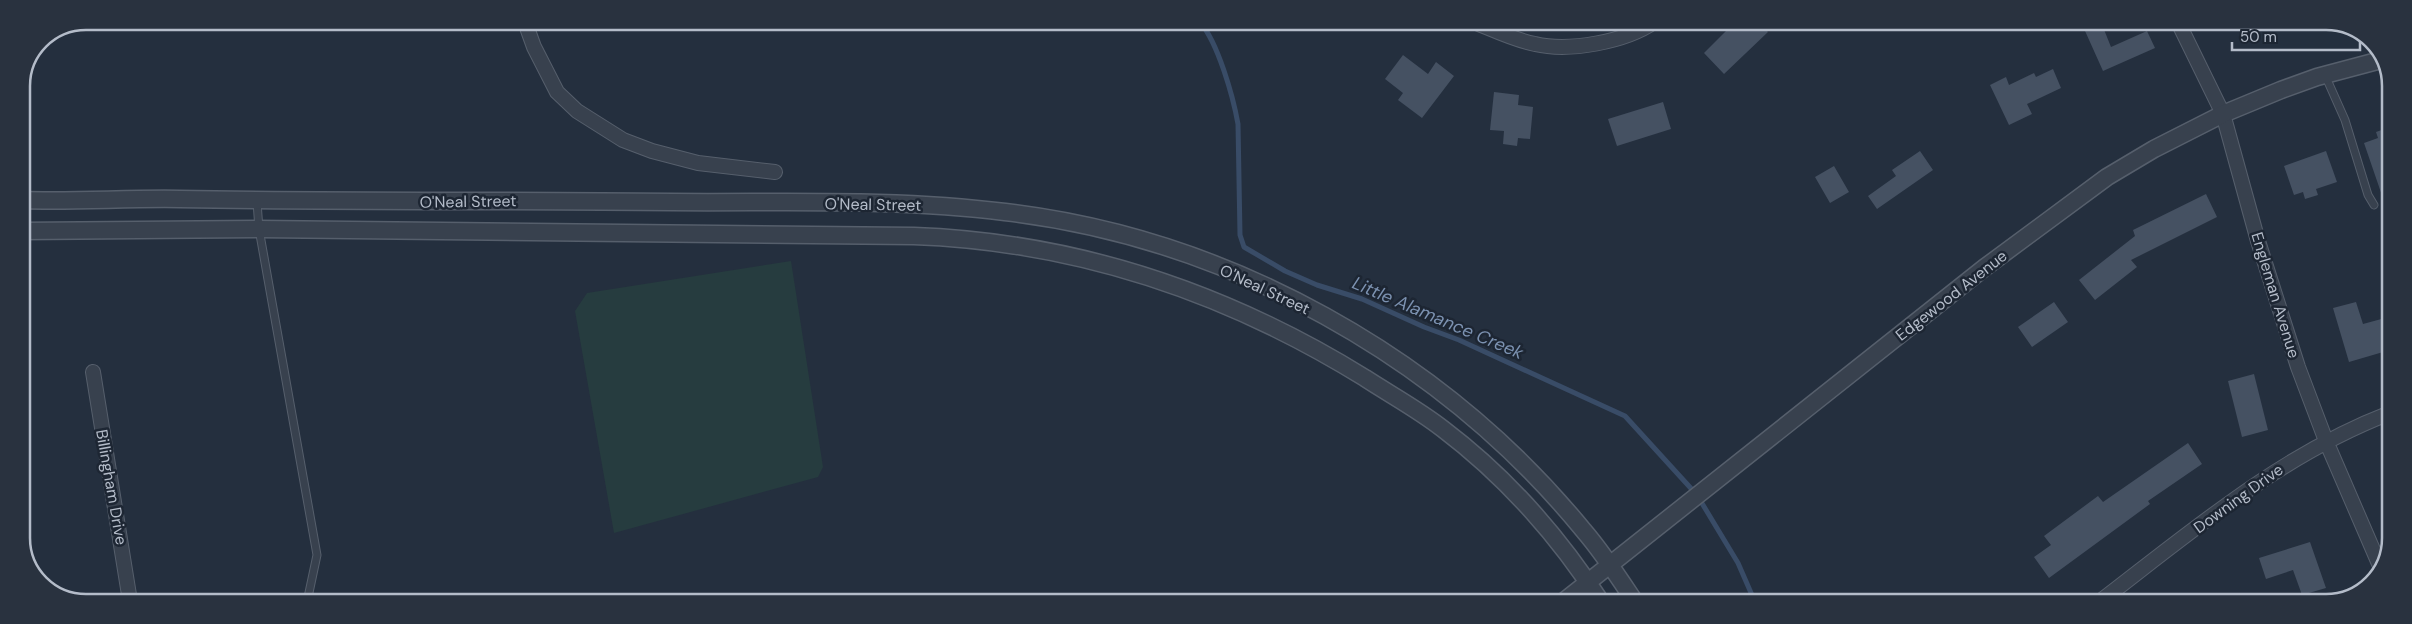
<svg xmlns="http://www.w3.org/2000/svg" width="2412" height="624" viewBox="0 0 2412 624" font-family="'DM Sans',sans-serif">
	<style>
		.green { fill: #263c3f }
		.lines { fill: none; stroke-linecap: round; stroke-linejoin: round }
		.stream { stroke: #394c67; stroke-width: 5 }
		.building { fill: #455162 }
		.service-casing { stroke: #565f6c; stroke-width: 9 }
		.minor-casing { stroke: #565f6c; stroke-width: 16 }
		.tertiary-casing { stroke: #565f6c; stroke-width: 19 }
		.service { stroke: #38414e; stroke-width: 7 }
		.minor { stroke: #38414e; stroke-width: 14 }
		.tertiary { stroke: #38414e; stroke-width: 16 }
		.labels { text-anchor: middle; stroke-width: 5; stroke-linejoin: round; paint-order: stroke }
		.street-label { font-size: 16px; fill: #b4bcc9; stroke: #1d2633 }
		.water-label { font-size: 18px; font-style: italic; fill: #7c92b1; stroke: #1d2633 }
		.rim { fill: none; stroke: #b4bcc9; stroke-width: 2.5 }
	</style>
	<rect width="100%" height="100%" fill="#242f3e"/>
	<!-- green -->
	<path class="green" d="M791,261L823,467L818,477L614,533L575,311L587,293Z"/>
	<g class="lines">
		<!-- stream -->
		<path class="stream" d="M1200,22C1218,43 1233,96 1238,124L1240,235L1244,247L1285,271L1317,285L1362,299L1424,327L1459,340L1625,416L1697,495L1738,563L1755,602"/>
	</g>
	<!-- building -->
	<path class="building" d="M1735,22H1759L1768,32L1724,74L1704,53Z
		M2081,22H2101L2111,47L2147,31L2155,48L2103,71Z
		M1403,55L1428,74L1436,62L1454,76L1422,118L1398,100L1403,93L1385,79Z
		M2053,69L2061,88L2027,104L2032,114L2009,125L1990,85L2006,77L2009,85L2034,73L2036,77Z
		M1494,92L1519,95L1518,105L1533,107L1530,139L1518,138L1517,146L1503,144L1504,131L1490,130Z
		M1663,102L1671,129L1617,146L1608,119Z
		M2390,127V213H2388L2364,143L2378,138L2376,132Z
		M1920,151L1933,170L1877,209L1868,196L1896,176L1892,170Z
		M2326,151L2337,182L2316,189L2318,195L2305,199L2303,192L2294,195L2284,166Z
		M1834,166L1849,192L1830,203L1815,177Z
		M2206,194L2217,217L2131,260L2137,267L2095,300L2079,280L2135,236L2133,230Z
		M2054,302L2068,322L2032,347L2018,327Z
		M2356,302L2363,324L2385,318L2390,335V350L2349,362L2333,308Z
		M2254,374L2268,430L2242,437L2228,381Z
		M2188,443L2202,464L2148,501L2150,504L2049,578L2034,557L2051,545L2044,536L2098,496L2103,502Z
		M2310,542L2326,588L2302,595L2293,570L2266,579L2259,558Z"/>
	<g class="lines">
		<defs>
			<path id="service" d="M2325,75L2345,120L2368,195L2374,205
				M257,202L259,229L317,555L307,602"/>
			<path id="minor" d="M525,22L534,47L557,92L577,111L623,140L652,151L698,163L775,172
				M1474,22C1494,30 1514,40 1535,44C1569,52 1625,42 1654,22
				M2178,22L2223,114L2258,241L2298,367L2326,441L2380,566
				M93,372L130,601
				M2098,603C2191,532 2280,455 2390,413"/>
			<path id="tertiary" d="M21,200C74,202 127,198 180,199C344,202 508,200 672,202C783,203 895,198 1005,212C1228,238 1442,357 1584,531C1603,553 1619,578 1635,602
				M21,231L259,229L914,236C1078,242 1226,292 1365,378C1391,395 1419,410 1443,429C1505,476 1559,537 1601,602
				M1563,602L1984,268L2107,177L2154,149L2223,114L2281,90L2317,77L2381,60"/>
		</defs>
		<!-- service casing -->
		<use href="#service" class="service-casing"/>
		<!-- minor casing -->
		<use href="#minor" class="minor-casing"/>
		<!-- tertiary casing -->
		<use href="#tertiary" class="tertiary-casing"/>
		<!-- service -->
		<use href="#service" class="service"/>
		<!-- minor -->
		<use href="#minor" class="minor"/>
		<!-- tertiary -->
		<use href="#tertiary" class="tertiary"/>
	</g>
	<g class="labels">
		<!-- street labels -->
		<g class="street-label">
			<text transform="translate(468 201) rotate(-1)" y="6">O'Neal Street</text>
			<text transform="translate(873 204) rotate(1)" y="6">O'Neal Street</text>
			<text transform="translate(1265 289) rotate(25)" y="6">O'Neal Street</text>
			<text transform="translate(1951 295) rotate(-38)" y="6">Edgewood Avenue</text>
			<text transform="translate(2276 295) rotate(73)" y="6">Engleman Avenue</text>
			<text transform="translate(112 487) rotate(80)" y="6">Billingham Drive</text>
			<text transform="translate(2238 498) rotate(-36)" y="6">Downing Drive</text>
		</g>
		<!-- water labels -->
		<g class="water-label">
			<text transform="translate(1438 318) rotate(23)" y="6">Little Alamance Creek</text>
		</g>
	</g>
	<!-- crop -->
	<path d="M0 0H2412V624H0ZM86 30H2326A56 56 0 0 1 2382 86V538A56 56 0 0 1 2326 594H86A56 56 0 0 1 30 538V86A56 56 0 0 1 86 30Z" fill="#29323f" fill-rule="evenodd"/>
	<path class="rim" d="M86 30H2326A56 56 0 0 1 2382 86V538A56 56 0 0 1 2326 594H86A56 56 0 0 1 30 538V86A56 56 0 0 1 86 30Z"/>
	<!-- scale -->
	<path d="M2232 42v8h128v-8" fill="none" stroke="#b4bcc9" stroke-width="2.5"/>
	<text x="2240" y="42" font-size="15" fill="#b4bcc9" stroke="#1d2633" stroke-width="4" paint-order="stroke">50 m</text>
</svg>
